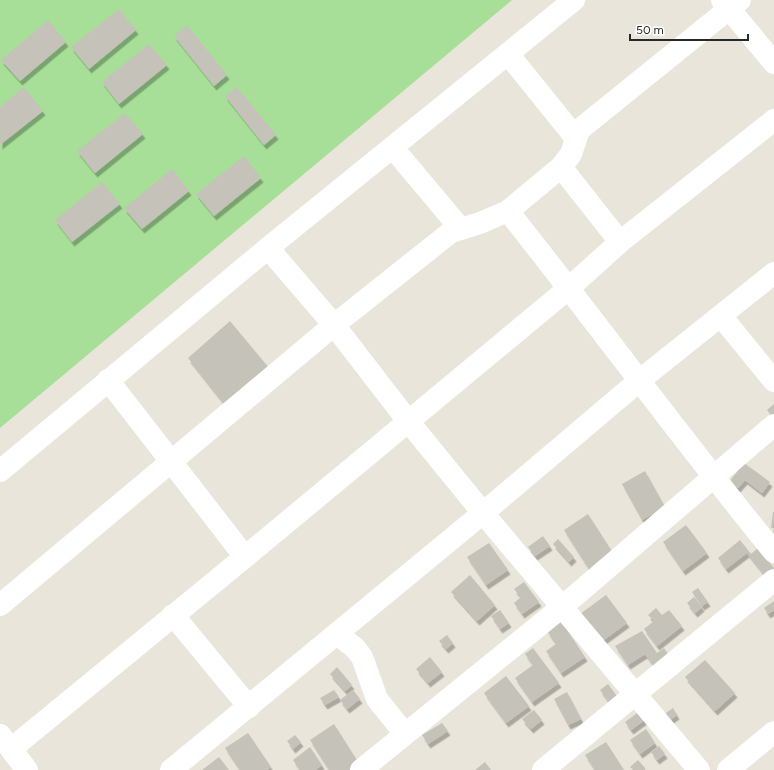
<svg xmlns="http://www.w3.org/2000/svg" width="774" height="770" viewBox="0 0 774 770" font-family="Figtree,sans-serif">
	<style>
		.green { fill: #a7df98 }
		.building { fill: #c5c2ba; filter: url(#shadow) }
		.lines { fill: none; stroke-linecap: round; stroke-linejoin: round }
		.minor { stroke: #fff; stroke-width: 22 }
	</style>
	<defs>
		<filter id="shadow"><feDropShadow dx="2.5" dy="4.5" stdDeviation="0" flood-color="#0004"/></filter>
	</defs>
	<rect width="100%" height="100%" fill="#eae5da"/>
	<!-- green -->
	<path class="green" d="M0,0H512L0,428Z"/>
	<!-- building -->
	<path class="building" d="M119,9L136,30L89,69L71,47Z
		M48,20L66,42L20,81L1,60Z
		M187,25L227,75L214,86L174,36Z
		M149,44L167,65L119,104L102,82Z
		M24,87L43,111L0,145V107Z
		M237,87L276,135L264,145L225,96Z
		M125,113L143,134L95,173L77,151Z
		M244,156L261,178L214,216L196,194Z
		M172,169L189,191L142,229L124,208Z
		M102,182L120,204L72,242L55,220Z
		M230,321L275,375L230,411L188,358Z
		M774,404V419L767,410Z
		M744,463L770,482L762,493L745,480L738,488L729,482Z
		M645,471L665,507L642,520L622,484Z
		M773,512H774V528H771Z
		M588,514L613,553L589,569L564,530Z
		M686,525L707,553L683,571L663,542Z
		M543,536L550,546L535,556L528,547Z
		M558,539L574,557L569,562L553,544Z
		M740,540L751,554L758,548L774,568V573L767,578L747,553L726,569L718,558Z
		M489,543L508,570L486,585L467,557Z
		M470,575L495,605L477,621L451,592Z
		M524,582L539,602L522,614L514,603L521,597L514,589Z
		M698,588L708,602L702,606L692,592Z
		M606,595L627,623L601,642L580,614Z
		M694,597L702,607L695,613L687,603Z
		M774,601V610L768,614L764,608Z
		M656,608L662,615L669,610L682,626L657,646L644,629L654,621L648,615Z
		M500,610L509,623L500,629L491,616Z
		M561,621L585,657L561,673L546,651L556,644L547,631Z
		M642,631L657,653L664,648L670,657L655,667L645,654L628,665L615,646Z
		M447,635L453,643L446,649L439,641Z
		M533,648L559,683L532,702L515,678L533,665L525,654Z
		M430,657L442,672L428,683L416,669Z
		M705,660L735,693L715,711L685,677Z
		M337,667L352,685L345,691L330,674Z
		M506,676L529,706L506,723L484,693Z
		M608,684L619,699L611,705L600,690Z
		M334,690L339,697L325,705L320,698Z
		M353,690L360,699L347,709L340,700Z
		M567,692L581,719L568,725L554,699Z
		M673,708L677,715L667,722L663,715Z
		M534,710L542,720L531,729L522,719Z
		M640,711L646,719L631,730L625,722Z
		M442,723L448,731L428,744L422,735Z
		M334,724L360,765L351,770H329L310,740Z
		M646,729L655,743L640,754L630,740Z
		M248,733L271,767L267,770H240L225,748Z
		M295,735L301,742L293,749L287,741Z
		M606,742L624,770H595L585,755Z
		M659,746L665,754L657,760L651,752Z
		M310,747L322,765L315,770H300L293,760Z
		M219,757L229,770H202Z
		M638,760L645,768L643,770H633L630,767Z
		M485,762L491,770H475Z"/>
	<g class="lines">
		<!-- minor -->
		<path class="minor" d="M722,0L774,63
			M508,54L575,137
			M393,148L460,228
			M561,167L620,242
			M508,211C598,324 682,440 774,552
			M268,248L334,325L408,421L483,513L699,770
			M721,316L774,381
			M108,380L245,557
			M0,471L268,248L574,0
			M0,605L334,325L451,232L480,223L508,211L561,167L571,154L579,130L740,0
			M173,615L249,707
			M337,634L355,648L362,657L377,699L405,734
			M0,735L27,770
			M11,749L245,557L569,288L620,242L774,120
			M171,770L483,513L640,380L774,273
			M361,770L562,607L774,425
			M543,770L774,580
			M728,770L774,732"/>
	</g>
	<!-- scale -->
	<path d="M630 34v6h118v-6" fill="none" stroke="#282828" stroke-width="2"/>
	<text x="636" y="34" font-size="12" fill="#282828" stroke="#ffffff" stroke-width="3" paint-order="stroke">50 m</text>
</svg>
